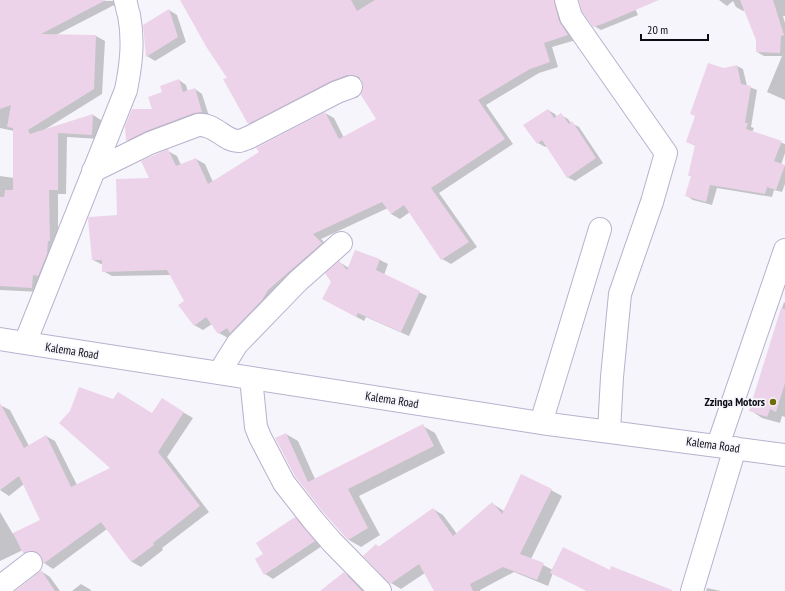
<svg xmlns="http://www.w3.org/2000/svg" width="785" height="591" viewBox="0 0 785 591" font-family="'PT Sans Narrow',sans-serif">
	<style>
		.shadow { fill: #0003 }
		.building { fill: #edd3e9 }
		.lines { fill: none; stroke-linecap: round; stroke-linejoin: round }
		.minor-casing { stroke: #b9b1ce; stroke-width: 24 }
		.minor { stroke: #fff; stroke-width: 22 }
		.poi-dot { fill: #726c08; stroke: #f6f5fb; stroke-width: 1.5 }
		.labels { text-anchor: middle; stroke-width: 3.5; stroke-linejoin: round; paint-order: stroke }
		.street-label { font-size: 12px; fill: #0e0b15; stroke: #f6f5fb }
		.poi-label { font-size: 12px; font-weight: bold; fill: #0e0b15; stroke: #f6f5fb; text-anchor: end }
	</style>
	<rect width="100%" height="100%" fill="#f6f5fb"/>
	<!-- shadow -->
	<path class="shadow" d="M0,0L122,1L56,35L96,36L105,41L102,94L44,130L93,115L101,120L100,139L67,137L66,194H58V245L41,292L0,290V176L14,178V131L0,128Z
		M185,0H564L576,40L552,47L558,67L539,73L486,105L513,144L439,193L477,247L451,264L442,259L410,212L400,219L391,214L388,208L321,239L330,248L228,338L219,333L212,324L203,330L194,325L185,301L171,275L112,276L103,271V265L93,260L118,216L151,179L168,151L177,156L181,165L196,159L205,164L213,182L325,113L334,118L344,138L377,119L361,79L356,80L258,128L249,123L228,78Z
		M579,0H636L632,2L638,15L601,30L594,26Z
		M719,0H785V16H783L785,23V100L767,92L782,56H764L757,52V40L745,10L743,11L736,7L733,1L727,6Z
		M169,10L177,15L186,42L155,61L147,56Z
		M737,66L743,69L747,86L757,90L751,127L754,128L752,132L785,144V153L781,165L785,166V184L782,192L774,190L772,197L717,188L712,205L693,200L687,196L692,177L690,175L696,146L687,142L724,69Z
		M179,80L186,85L188,92L195,89L202,94L209,116L134,144L127,140L154,110L163,93Z
		M548,110L555,114L557,117L561,115L568,119L571,123L579,127L603,163L575,181L567,177L547,146L545,147L538,143Z
		M380,260L388,264L384,275L427,296L409,336L366,317L364,321L331,303L332,281L339,262L349,268Z
		M784,302L785,303V417L782,416L780,423L762,418L750,410Z
		M162,400L193,418L167,457L209,512L162,548L163,550L141,567L132,562L107,529L53,569L44,563L42,556L40,555L33,558L24,553L23,550L0,561V512L13,534L41,520L24,484L9,496L0,490V405L10,410L29,446L46,436L55,441L77,485L112,468Z
		M423,426L435,433L445,453L359,496L380,535L361,547L349,540L276,439L286,434L298,441L315,479Z
		M551,490L562,496L531,559L553,570L611,571L665,591H587L553,573L548,586L514,572L480,590V591H435L425,573L401,589L391,583L376,545L379,547L433,509L443,515L457,534L493,504L504,511Z
		M295,518L303,523L322,546L273,579L265,574V554Z
		M41,571L50,577L60,591H16Z
		M344,573L352,578L365,591H322Z
		M81,584L91,590V591H72Z
		M707,588L721,591H706Z"/>
	<!-- building -->
	<path class="building" d="M0,0H106L41,34L96,35L94,89L28,130L30,134L93,114L92,135L58,133V190H49L50,241H48L47,254L38,276L33,275L32,288L0,286V197H4L5,190H13V128L7,127L11,105L0,109Z
		M180,0H351L357,11L375,0H554L559,21L568,35L544,43L550,62L530,69L478,100L505,139L431,188L469,242L441,260L404,205L391,214L382,202L313,234L322,243L268,290L262,300L230,333L227,328L218,334L206,317L194,326L178,305L184,301L167,270L102,272V260H92L88,219L89,217L117,215L116,179L149,178L141,161L168,149L176,166L196,158L208,184L259,152L256,148L325,112L339,139L376,119L361,95L363,89V82L359,77L353,75H347L331,81L248,124L223,79L227,78L207,48Z
		M579,0H659L605,23L593,27L582,12Z
		M740,0H773L784,35L781,36L780,53L756,52V40Z
		M169,9L178,37L146,57L143,25Z
		M708,63L724,68L737,65L741,84L751,86L745,123H748L746,129L782,141L774,161L785,165L776,190L767,187L765,194L710,185L706,202L685,196L691,176H688L695,145L686,142L695,116L690,114Z
		M179,79L183,92L195,88L202,112L194,113L146,131L126,141L125,126L132,109H152L148,97L162,92L160,86Z
		M548,109L554,118L561,113L569,124L572,121L596,158L567,178L542,140L537,144L523,125Z
		M355,250L380,259L376,270L420,291L401,332L358,313L356,317L322,299L331,282L325,273L339,261L347,270Z
		M781,308L785,309V383L776,412L770,409L767,417L749,411Z
		M79,387L113,399L118,392L152,413L162,398L184,412L158,452L200,506L153,543L154,545L131,562L101,522L43,564L41,556L36,552L30,551L23,553L13,533L40,520L19,476L0,490V403L24,448L46,435L71,487L110,468L59,423L70,411Z
		M423,424L434,446L348,489L368,528L348,540L323,512L295,476L275,438L286,433L308,482Z
		M521,474L552,489L520,554L544,563L537,580L503,567L470,584L473,591H434L419,564L390,584L363,556L376,544L378,547L433,508L453,536L492,502L502,514Z
		M295,517L315,541L264,575L255,559L263,554L256,543Z
		M563,547L610,570L611,566L672,590V591H587L550,573Z
		M41,570L55,591H15L39,573Z
		M344,572L362,591H320Z"/>
	<g class="lines">
		<defs>
			<path id="minor" d="M566,0L571,17L666,153L652,202L620,294L612,377L609,431
				M93,171L150,143L198,125C215,123 225,142 239,141C241,141 245,139 248,138L337,92L351,87
				M0,339L541,423L785,455
				M25,343L126,90C131,65 134,41 129,15C127,10 127,5 125,0
				M219,373L237,344L298,281L341,243
				M251,378L256,427L260,437L284,483L313,520L332,542L380,591
				M541,423L600,229
				M718,445L785,250
				M0,587L31,563
				M692,591L735,448"/>
		</defs>
		<!-- minor casing -->
		<use href="#minor" class="minor-casing"/>
		<!-- minor -->
		<use href="#minor" class="minor"/>
	</g>
	<!-- markers -->
	<circle class="poi-dot" cx="773" cy="402" r="4"/>
	<g class="labels">
		<!-- street labels -->
		<g class="street-label">
			<text transform="translate(72 351) rotate(9)" y="4">Kalema Road</text>
			<text transform="translate(392 400) rotate(9)" y="4">Kalema Road</text>
			<text transform="translate(713 445) rotate(8)" y="4">Kalema Road</text>
		</g>
		<!-- poi labels -->
		<g class="poi-label">
			<text x="765" y="406">Zzinga Motors</text>
		</g>
	</g>
	<!-- scale -->
	<path d="M641 34v6h67v-6" fill="none" stroke="#0e0b15" stroke-width="2"/>
	<text x="647" y="34" font-size="12" fill="#0e0b15" stroke="#f6f5fb" stroke-width="3" paint-order="stroke">20 m</text>
</svg>
